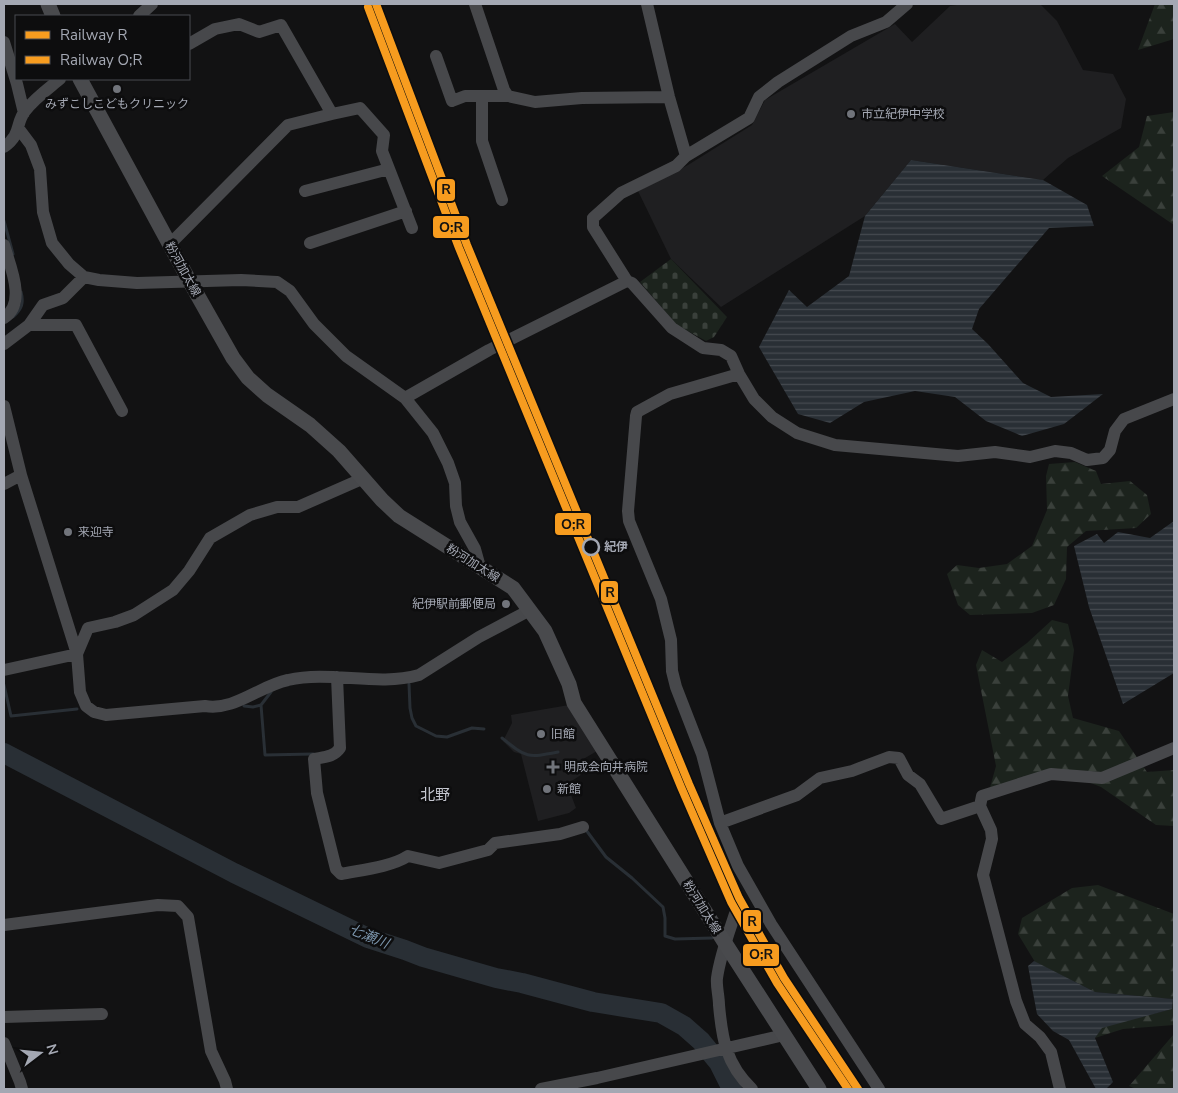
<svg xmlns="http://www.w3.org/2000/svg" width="1178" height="1093" viewBox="0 0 1178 1093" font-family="'Nunito Sans','Noto Sans JP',sans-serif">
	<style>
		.built { fill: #1f1f21 }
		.forest { fill: url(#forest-firs) }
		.cemetery { fill: url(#cemetery-stones) }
		.water { fill: url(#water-rules) }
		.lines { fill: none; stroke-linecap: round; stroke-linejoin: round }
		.stream { stroke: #292f35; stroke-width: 3 }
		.river { stroke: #292f35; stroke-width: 20 }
		.minor { stroke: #47484b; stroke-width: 12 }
		.major { stroke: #494a4d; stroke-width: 15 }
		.rail-1-casing { stroke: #0d0d0e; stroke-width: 11 }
		.rail-2-casing { stroke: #0d0d0e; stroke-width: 11 }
		.rail-1 { stroke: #f79c1f; stroke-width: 8 }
		.rail-2 { stroke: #f79c1f; stroke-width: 8 }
		.poi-dot { fill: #71747b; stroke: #0d0d0e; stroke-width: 2 }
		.stop-dot { fill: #0d0d0e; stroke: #a4a8b3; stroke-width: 2.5 }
		.labels { text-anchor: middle; stroke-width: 5; stroke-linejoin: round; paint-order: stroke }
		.poi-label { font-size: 12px; fill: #a4a8b3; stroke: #0d0d0e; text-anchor: start }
		.street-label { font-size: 12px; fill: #a4a8b3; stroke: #0d0d0e }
		.stop-label { font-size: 12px; font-weight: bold; fill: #a4a8b3; stroke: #0d0d0e; text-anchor: start }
		.water-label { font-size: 14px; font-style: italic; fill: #7c96ad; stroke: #0d0d0e }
		.quarter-label { font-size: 15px; fill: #c5c7d0; stroke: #0d0d0e }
		.line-badge { stroke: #0d0d0e; stroke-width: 2 }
		.pale-badge-label { font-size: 14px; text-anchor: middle; font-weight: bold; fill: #111 }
	</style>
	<defs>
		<pattern id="forest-firs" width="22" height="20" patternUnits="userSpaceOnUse" patternTransform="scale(1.25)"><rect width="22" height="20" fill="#1c231d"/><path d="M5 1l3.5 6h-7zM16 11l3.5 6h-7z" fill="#3a403b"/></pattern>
		<pattern id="cemetery-stones" width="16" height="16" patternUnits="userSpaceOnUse" patternTransform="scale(1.25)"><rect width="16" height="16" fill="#1c231d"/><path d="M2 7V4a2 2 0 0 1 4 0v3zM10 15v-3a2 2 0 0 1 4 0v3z" fill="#3a403b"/></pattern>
		<pattern id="water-rules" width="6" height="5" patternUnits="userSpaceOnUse" patternTransform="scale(1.25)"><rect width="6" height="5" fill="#292f35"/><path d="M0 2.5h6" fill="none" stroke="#454a50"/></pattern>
	</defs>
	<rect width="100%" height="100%" fill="#121213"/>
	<!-- built -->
	<path class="built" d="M963,4H1040L1057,21L1083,70L1113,74L1126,99L1121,128L1068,158L1043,180L911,160L865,216L721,307L671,259L638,191L688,165L752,125L765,100L895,24L912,42L950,6Z
		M569,705L597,751L580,761L584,773L567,784L576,808L569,813L538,821L521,754L514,752L503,741L512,723L511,715Z"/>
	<!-- forest -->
	<path class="forest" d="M1155,4H1174V39L1138,50Z
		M1174,112V225L1102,176L1139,147L1147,116Z
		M1075,462L1096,471L1101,484L1130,481L1147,495L1151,514L1136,528L1086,531L1067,547L1066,579L1054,605L1032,613L970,615L958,605L947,574L957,565L979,568L1007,564L1032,546L1047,510L1046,476L1049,464Z
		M1052,620L1068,624L1074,650L1068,696L1073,718L1119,731L1147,772L1174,770V826L1156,825L1101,787L1055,769L989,791L996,766L976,665L982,650L1002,662L1027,643Z
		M1098,885L1174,914V1025L1123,1029L1095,1038L1102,1027L1172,1009L1173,999L1095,992L1035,962L1018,934L1022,918L1072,888Z
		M1174,1034V1089H1136L1129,1086Z"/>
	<!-- cemetery -->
	<path class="cemetery" d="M671,259L727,317L714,337L706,341L677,325L640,282Z"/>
	<!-- water -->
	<path class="water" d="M911,160L1043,180L1087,205L1094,226L1049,228L979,309L972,329L988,344L1023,383L1051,397L1103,394L1064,424L1022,436L986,421L955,397L915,391L864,402L830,423L798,414L759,347L789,290L807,307L849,276L865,216Z
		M1174,521V673L1123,704L1089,607L1074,546L1097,534L1104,543L1118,532L1150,538Z
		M1034,961L1095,992L1173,999L1172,1009L1102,1028L1095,1038L1113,1082L1106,1089H1096L1069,1040L1053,1031L1037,1014L1028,966Z"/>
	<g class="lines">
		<!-- stream -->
		<path class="stream" d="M4,221L13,254
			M13,317C22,309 24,303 21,292
			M409,684L410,708L412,718L416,726L436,736L447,737L472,728L484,729
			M4,685L11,716L77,709
			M261,705L271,692
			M244,706L253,707L261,705L265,755L313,754
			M502,738C527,758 527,758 558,752
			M586,830L606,857L632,878L663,907L665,918V936L675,939L712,938"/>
		<!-- river -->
		<path class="river" d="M4,753L234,873L368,938L405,950L423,957L496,978L522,983L593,1002L661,1013L684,1026L701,1041L719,1063L732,1089"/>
		<!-- minor -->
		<path class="minor" d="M475,4L504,90L508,96L535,102L582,98L669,97
			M647,4L669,97L686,156
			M907,4L886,22L851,36L778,82L759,97L749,118L686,156L676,166L621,193L593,218V227L627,281L632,283L672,328L703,348L721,350L731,356L739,374L754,399L772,417L797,433L835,445L958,456L995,452L1030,457L1055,451L1071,453L1087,460L1103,458L1110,450L1115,431L1124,419L1174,399
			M139,16L152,4
			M4,42L17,84L24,113
			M436,56L452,101L465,96H508
			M482,96V141L502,200
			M332,114L360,108L384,135L382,151L412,228
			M19,129L31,145L40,169L43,212L52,243L69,264L84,277L99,280L137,283L241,280L277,282L290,291L314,324L346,356L405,398L433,433L448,463L455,483L456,506L460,522L475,549L480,567
			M4,147C22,134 15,124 25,111C35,98 48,89 60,79
			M305,191L389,169
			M310,243L406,211
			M4,245C10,266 27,303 4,318
			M169,245L288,125L332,114L281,25L259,32L239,24L215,29L189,44
			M29,325H76L122,411
			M4,344L29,325L43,305L63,298L84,277
			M739,374L670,394L637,412L636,416L628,511L629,521L661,599L671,640L672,671L676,687L702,754L720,823L738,866L771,924L879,1089
			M405,398L489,350L627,281
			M4,406L21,475L77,654L80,692L86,706L94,712L106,715L205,706C235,711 259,686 288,680C331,670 376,687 419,675L479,637L530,610
			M4,484L21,475
			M77,654L88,628L115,622L134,615L173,590L189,571L210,538L250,515L277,507H298L364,478
			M4,670L77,654
			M337,677L340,748C334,757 324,757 314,759L317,793L336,869L341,874C361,870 391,867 408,856L439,863L488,850L495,843L560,834L583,827
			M720,823L797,795L820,778L852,771L889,757L899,758L908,775L920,784L941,819L980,806
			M735,914C728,935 720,956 717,978C716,986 719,996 719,1005C722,1039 726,1064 752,1089
			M4,925L158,905L178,906L188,917L211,1051L225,1081L227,1089
			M4,1017L102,1014
			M4,1043L20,1082L22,1089
			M541,1089L597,1078L784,1035
			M1060,1089L1051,1052L1040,1037L1025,1024L1016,1001L983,875L992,839L991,830L980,806L982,796L1051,774L1102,778L1174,748"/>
		<!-- major -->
		<path class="major" d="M48,4L53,16
			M80,79L190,282L233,358L248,378L267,395L310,425L339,451L382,500L399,516L513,588L545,631L569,684L574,703L725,943L819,1089"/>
		<defs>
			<path id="rail-1" d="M376,4L467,245L689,784L739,898L784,978L858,1089"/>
			<path id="rail-2" d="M368,7L459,248L681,787L731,902L777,983L848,1089"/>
		</defs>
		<!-- rail-1 casing -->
		<use href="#rail-1" class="rail-1-casing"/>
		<!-- rail-2 casing -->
		<use href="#rail-2" class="rail-2-casing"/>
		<!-- rail-1 -->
		<use href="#rail-1" class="rail-1"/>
		<!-- rail-2 -->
		<use href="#rail-2" class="rail-2"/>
	</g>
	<!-- markers -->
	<g class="poi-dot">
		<circle cx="117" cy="89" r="5"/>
		<circle cx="851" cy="114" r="5"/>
		<circle cx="68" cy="532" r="5"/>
		<circle cx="506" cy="604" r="5"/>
		<circle cx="541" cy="734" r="5"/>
		<path d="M550.5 759.5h5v5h5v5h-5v5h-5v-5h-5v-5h5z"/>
		<circle cx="547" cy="789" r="5"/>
	</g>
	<circle class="stop-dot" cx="591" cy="547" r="8"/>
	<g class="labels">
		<!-- poi labels -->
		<g class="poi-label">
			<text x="117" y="108" text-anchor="middle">みずこしこどもクリニック</text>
			<text x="861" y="118">市立紀伊中学校</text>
			<text x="78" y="536">来迎寺</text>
			<text x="496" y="608" text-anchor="end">紀伊駅前郵便局</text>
			<text x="551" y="738">旧館</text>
			<text x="564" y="771">明成会向井病院</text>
			<text x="557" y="793">新館</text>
		</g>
		<!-- street labels -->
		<g class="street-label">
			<text transform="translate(183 269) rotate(61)" y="4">粉河加太線</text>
			<text transform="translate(473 563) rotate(32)" y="4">粉河加太線</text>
			<text transform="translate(702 907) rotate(58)" y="4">粉河加太線</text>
		</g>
		<!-- stop labels -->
		<g class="stop-label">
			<text x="604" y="551">紀伊</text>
		</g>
		<!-- water labels -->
		<g class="water-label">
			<text transform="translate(369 936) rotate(22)" y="5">七瀬川</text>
		</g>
		<!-- quarter labels -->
		<g class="quarter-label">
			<text x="435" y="800">北野</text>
		</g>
	</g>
	<g class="line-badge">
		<rect x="436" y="178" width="20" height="24" rx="5" fill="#f79c1f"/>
		<rect x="432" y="215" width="38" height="24" rx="5" fill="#f79c1f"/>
		<rect x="554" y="512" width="38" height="24" rx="5" fill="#f79c1f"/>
		<rect x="600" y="580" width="19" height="24" rx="5" fill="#f79c1f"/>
		<rect x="742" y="909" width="20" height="24" rx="5" fill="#f79c1f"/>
		<rect x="742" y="943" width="38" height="24" rx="5" fill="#f79c1f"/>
	</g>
	<g class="pale-badge-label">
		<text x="446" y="194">R</text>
		<text x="451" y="232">O;R</text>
		<text x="573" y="529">O;R</text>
		<text x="610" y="597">R</text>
		<text x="752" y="926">R</text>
		<text x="761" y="959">O;R</text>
	</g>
	<!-- border -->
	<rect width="1178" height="1093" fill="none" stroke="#a4a8b3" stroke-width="10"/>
	<!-- legend -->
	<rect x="15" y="15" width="175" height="65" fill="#0d0d0e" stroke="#494b50"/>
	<rect x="25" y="31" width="25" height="8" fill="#f79c1f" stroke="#494b50"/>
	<text x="60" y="40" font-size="15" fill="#a4a8b3">Railway R</text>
	<rect x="25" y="56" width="25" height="8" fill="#f79c1f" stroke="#494b50"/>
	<text x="60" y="65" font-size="15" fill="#a4a8b3">Railway O;R</text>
	<!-- north arrow -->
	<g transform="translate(40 1053) rotate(74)" stroke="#0d0d0e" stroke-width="4" paint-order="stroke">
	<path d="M0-4L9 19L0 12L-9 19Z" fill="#a4a8b3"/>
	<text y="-8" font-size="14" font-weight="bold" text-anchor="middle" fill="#a4a8b3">N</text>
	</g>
</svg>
